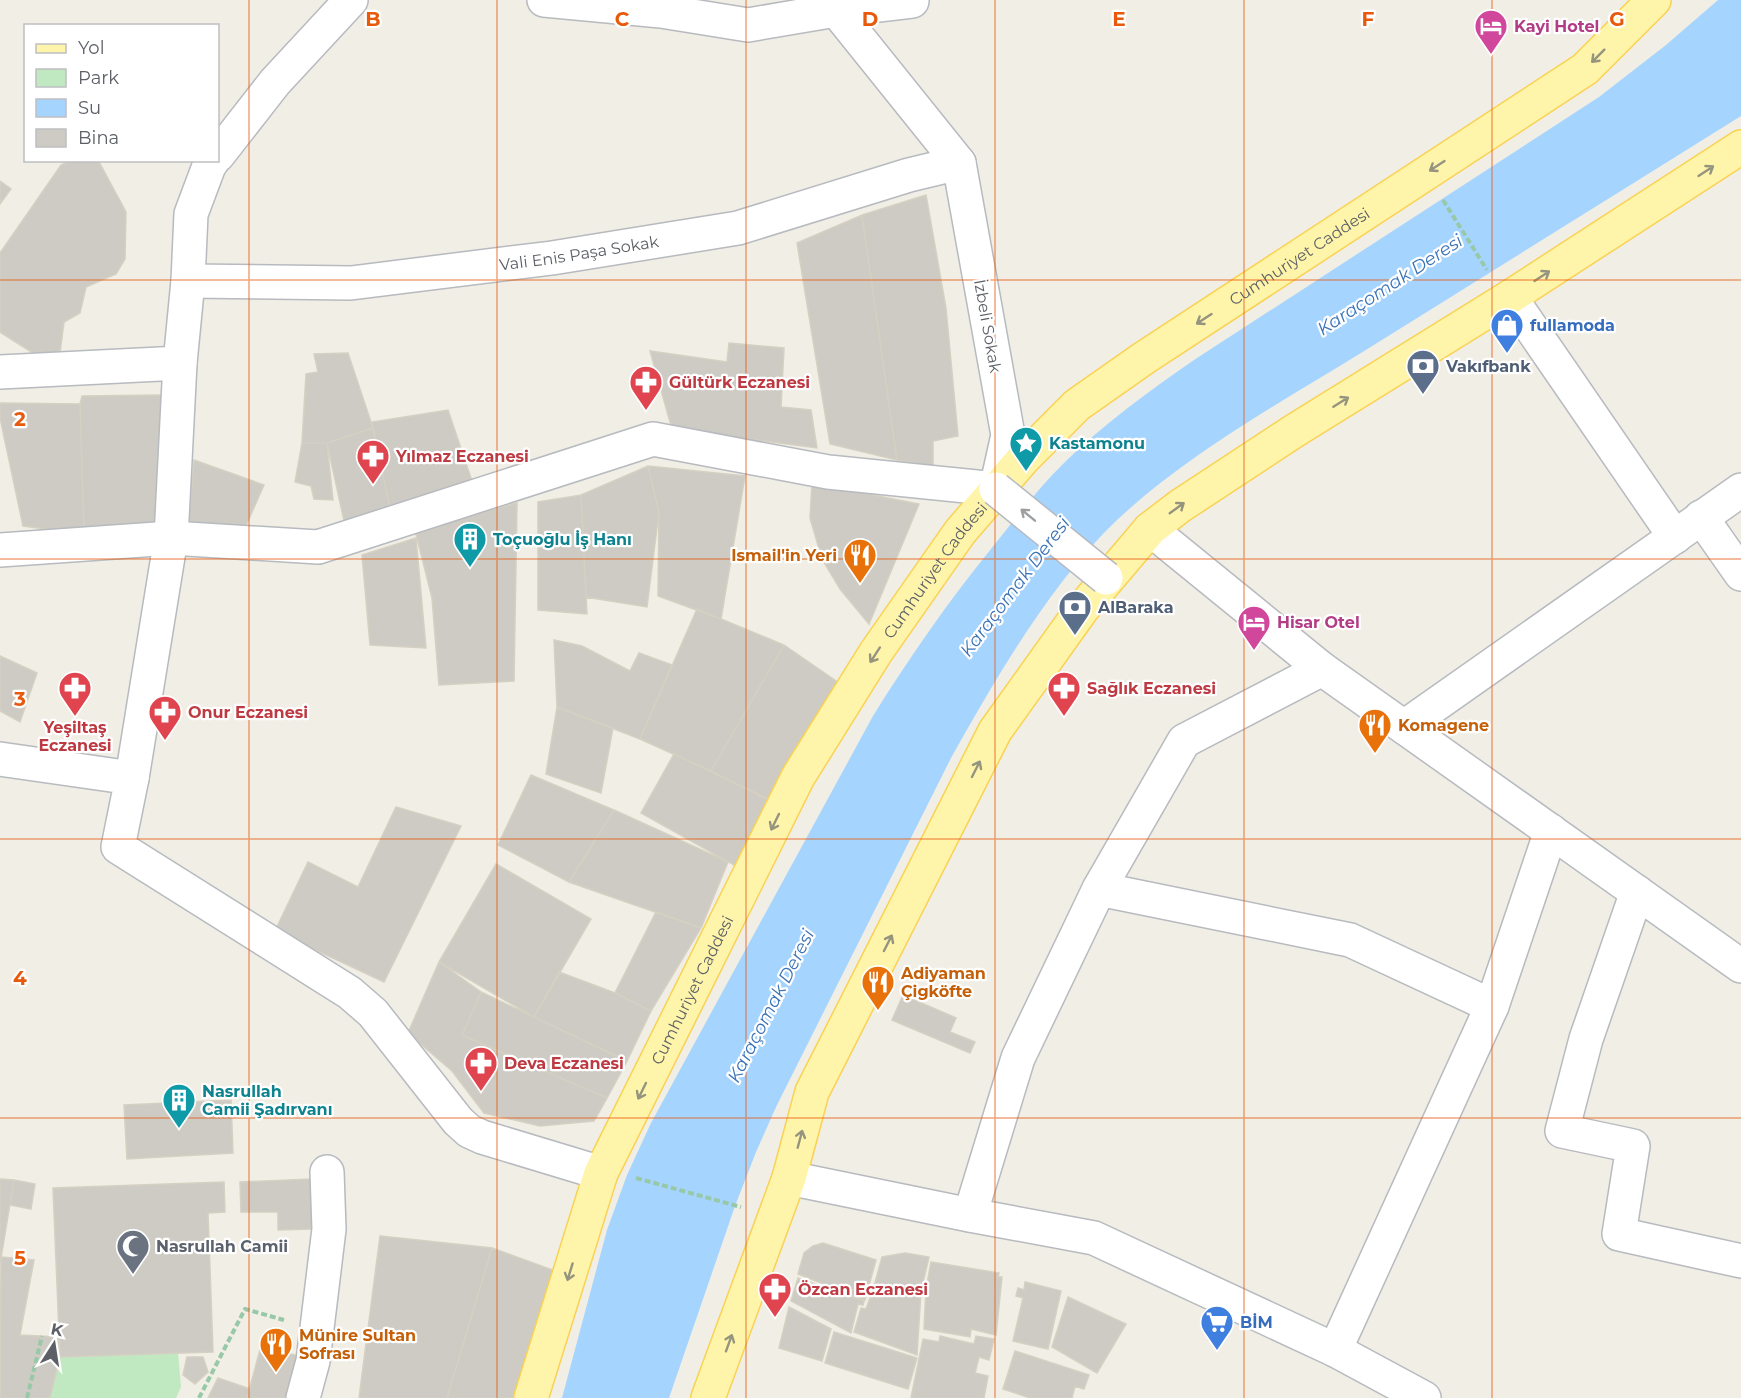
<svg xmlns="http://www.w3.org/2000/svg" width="1741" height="1398" viewBox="0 0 1741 1398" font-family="Montserrat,sans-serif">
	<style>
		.green { fill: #c0e9c1 }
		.water { fill: #a5d4ff }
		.building { fill: #cdcbc4; stroke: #d5d0c2; stroke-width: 1.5 }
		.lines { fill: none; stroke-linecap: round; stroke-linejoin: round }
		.minor-casing { stroke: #b7babf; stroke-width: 36 }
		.major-casing { stroke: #fad253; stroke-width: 36 }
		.path { stroke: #97c8a7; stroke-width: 4; stroke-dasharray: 6 3; stroke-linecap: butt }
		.minor { stroke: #fff; stroke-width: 33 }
		.major { stroke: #fff5aa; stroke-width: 33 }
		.minor-bridge-casing { stroke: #b7babf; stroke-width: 36; stroke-linecap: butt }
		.minor-bridge { stroke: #fff; stroke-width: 33 }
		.oneway { stroke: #95947e }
		.oneway2 { stroke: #9da0a3 }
		.grid { fill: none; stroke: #e8590c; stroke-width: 1.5; stroke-opacity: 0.55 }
		.labels { text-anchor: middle; stroke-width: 4.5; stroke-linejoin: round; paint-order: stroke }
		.hotel-label { font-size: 16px; font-weight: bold; fill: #b23c85; stroke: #fff; text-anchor: start }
		.street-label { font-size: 16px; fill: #5c6066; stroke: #fff }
		.shop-label { font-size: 16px; font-weight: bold; fill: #366cbe; stroke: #fff; text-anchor: start }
		.service-label { font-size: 16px; font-weight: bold; fill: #4e5e75; stroke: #fff; text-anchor: start }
		.health-label { font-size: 16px; font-weight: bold; fill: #be3a42; stroke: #fff; text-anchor: start }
		.culture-label { font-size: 16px; font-weight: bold; fill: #0d838f; stroke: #fff; text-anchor: start }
		.food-label { font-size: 16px; font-weight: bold; fill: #c56008; stroke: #fff; text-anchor: start }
		.worship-label { font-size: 16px; font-weight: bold; fill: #5b616d; stroke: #fff; text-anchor: start }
		.water-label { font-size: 18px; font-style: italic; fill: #3b73b8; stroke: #fff }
		.grid-label { font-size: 20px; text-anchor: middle; font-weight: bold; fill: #e8590c; stroke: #fff; stroke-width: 4.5; stroke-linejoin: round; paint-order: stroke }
	</style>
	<rect width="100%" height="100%" fill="#f0eee5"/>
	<!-- green -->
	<path class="green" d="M178,1353L181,1387L176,1398H50L60,1357Z"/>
	<!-- water -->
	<path class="water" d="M1718,0H1741V116C1614,195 1488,274 1361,353C1278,404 1189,453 1117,520C1050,584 996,678 951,758L777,1105L756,1152L735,1206L669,1398H562L607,1230L627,1175L651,1123L873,716C909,658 948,602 991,549C1014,520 1036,491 1062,465C1102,425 1148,392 1194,360L1599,97L1666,45Z"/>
	<!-- building -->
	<path class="building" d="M72,160H98L126,212L125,259L116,274L86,287L80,313L64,322L58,369L0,332V253L61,165Z
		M0,181L11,189L0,204Z
		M926,195L946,308L958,436L933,441V466L897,460L862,215Z
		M862,215L897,460L830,444L797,243Z
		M729,343L784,348L781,407L811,410L817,448L672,429L650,351L727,362Z
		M348,353L373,428L327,443H302L306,374L318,372L314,354Z
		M161,395L155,529L84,534L80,404L82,396Z
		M0,403L80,404L84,534L23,526L0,418Z
		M448,410L472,481L390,508L372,422Z
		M373,428L390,508L346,530L327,443Z
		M302,443H327L333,500L314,499L311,486L295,482Z
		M194,460L264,485L241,537L188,526Z
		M648,466L659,512L647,607L586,597L581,495Z
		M648,466L745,476L721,619L658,596L659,512Z
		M812,483L919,504L869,624L840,589L822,559L810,518Z
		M581,495L587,614L538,610V502Z
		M517,503L514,681L439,685L432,598L415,530Z
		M416,538L426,648L370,645L362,555Z
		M697,609L784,645L711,771L640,739Z
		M554,640L582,646L630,671L639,653L672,665L640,739L557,707Z
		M784,645L839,683L772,802L711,771Z
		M0,656L37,673L20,722L0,711Z
		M557,707L613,728L601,793L546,774Z
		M674,754L783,806L750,874L641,813Z
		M531,775L614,810L569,882L498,845Z
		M396,807L461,826L384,982L275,931L308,862L358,887Z
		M614,810L728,862L701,928L569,882Z
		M496,864L591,919L534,1017L439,962Z
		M656,912L701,928L651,1011L615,993Z
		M439,962L481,992L462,1035L607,1098L594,1121L540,1126L484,1113L452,1071L408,1033Z
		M559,972L615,993L651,1011L627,1061L534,1017Z
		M481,992L627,1061L607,1098L462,1035Z
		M903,995L956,1018L950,1032L975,1042L970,1053L892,1020Z
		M231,1100L233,1153L127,1159L124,1105Z
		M0,1179L14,1180L0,1264Z
		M311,1179L312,1229L278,1230V1212H241L240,1182Z
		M14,1180L35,1184L31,1209L10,1205Z
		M224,1182L225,1212L208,1213L213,1352L60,1357L53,1188Z
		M380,1236L492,1248L447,1398H359Z
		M823,1243L876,1260L865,1300L798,1274L804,1253L813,1246Z
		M492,1248L555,1271L513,1398H447Z
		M905,1253L929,1257L922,1287L873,1290L882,1257Z
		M1,1257L34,1260L20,1335L59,1337L60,1357L50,1398H0Z
		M931,1262L999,1273L998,1277H1002L996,1335L971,1329L970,1337L924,1329L926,1289Z
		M798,1278L864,1301L863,1305L858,1304L851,1333L791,1301Z
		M1025,1282L1061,1291L1048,1349L1013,1341L1023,1298L1016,1296L1018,1288L1024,1290Z
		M921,1291L917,1355L854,1332L861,1308L866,1309L871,1295Z
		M1068,1297L1126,1324L1097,1373L1052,1347Z
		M789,1307L831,1329L822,1361L779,1348Z
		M834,1332L917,1358L908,1389L825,1363Z
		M940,1336L974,1344L976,1336L994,1339L989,1360L979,1357L975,1373L988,1376L984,1398H911L923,1339L939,1342Z
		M261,1346L302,1357L291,1398H247Z
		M1015,1351L1089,1375L1084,1389L1075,1386L1072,1398H1030L1003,1389Z
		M187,1357H203L208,1372L195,1384L183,1375Z
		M218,1378L250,1389L246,1398H208Z"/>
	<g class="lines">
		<defs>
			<g id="minor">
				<path d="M544,0L661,11L748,25L836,10L912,1"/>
				<path d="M218,155L275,82L351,0"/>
				<path id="s1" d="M188,281L351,283L552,258L738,228L909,175L959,163"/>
				<path d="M1510,297L1675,537"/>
				<path d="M0,372L180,363"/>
				<path d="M1701,517L1741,574"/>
				<path d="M1150,529L1322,669L1741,966"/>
				<path d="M0,550L171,538L318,547L653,439L828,472L996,489L1008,435L959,163L828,0"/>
				<path d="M1404,727L1741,490"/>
				<path d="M0,759L132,778L118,847L350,993L373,1013L458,1121L469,1131L482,1137L601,1173"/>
				<path d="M132,778L171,538L180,363L188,281L191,214L209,166L213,160"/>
				<path d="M1099,889L1350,940L1492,1006"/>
				<path d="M1637,892L1586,1039L1562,1131L1633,1146L1619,1234L1741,1261"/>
				<path d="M789,1178L970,1215L1094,1238L1335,1350L1424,1398"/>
				<path d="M970,1215L1018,1058L1099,889L1184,741L1322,669"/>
				<path d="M1335,1350L1492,1006L1551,831"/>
				<path d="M303,1398L313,1361L329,1229L327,1172"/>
			</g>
			<g id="major">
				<path id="s2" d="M531,1398L601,1173L798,777L876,652L960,532L1024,458L1077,405L1144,358L1585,69L1654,0"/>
				<path d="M708,1398L789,1178L812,1092L995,731L1083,608L1150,529L1180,506L1294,431L1510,297L1741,147"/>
			</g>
		</defs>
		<!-- minor casing -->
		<use href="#minor" class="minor-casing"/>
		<!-- major casing -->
		<use href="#major" class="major-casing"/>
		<!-- path -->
		<path class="path" d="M1443,200L1487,270
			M636,1178L741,1207
			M27,1398L42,1336
			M199,1398L245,1309L284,1320"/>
		<!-- minor -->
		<use href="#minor" class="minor"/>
		<!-- major -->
		<use href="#major" class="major"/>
		<defs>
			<path id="minor-bridge" d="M996,489L1106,578"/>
		</defs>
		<!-- minor-bridge casing -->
		<use href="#minor-bridge" class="minor-bridge-casing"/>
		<!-- minor-bridge -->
		<use href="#minor-bridge" class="minor-bridge"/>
	</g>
	<!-- one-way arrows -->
	<defs><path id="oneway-shaft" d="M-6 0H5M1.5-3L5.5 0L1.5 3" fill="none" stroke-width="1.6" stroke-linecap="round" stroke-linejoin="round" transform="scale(1.5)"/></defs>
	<g class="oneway">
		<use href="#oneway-shaft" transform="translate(1598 56) rotate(135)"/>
		<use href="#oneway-shaft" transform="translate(1437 166) rotate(147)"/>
		<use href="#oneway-shaft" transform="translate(1706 171) rotate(-33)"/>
		<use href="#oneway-shaft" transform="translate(1542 276) rotate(-33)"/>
		<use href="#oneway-shaft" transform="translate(1204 319) rotate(147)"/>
		<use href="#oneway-shaft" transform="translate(1341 402) rotate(-32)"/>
		<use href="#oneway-shaft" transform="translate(1177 508) rotate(-36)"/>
		<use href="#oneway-shaft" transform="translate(875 655) rotate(123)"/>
		<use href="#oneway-shaft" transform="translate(976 769) rotate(-63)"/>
		<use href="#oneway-shaft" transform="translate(775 822) rotate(116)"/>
		<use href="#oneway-shaft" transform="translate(888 943) rotate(-63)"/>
		<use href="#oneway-shaft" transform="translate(642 1091) rotate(116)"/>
		<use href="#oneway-shaft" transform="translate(800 1139) rotate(-75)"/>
		<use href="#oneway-shaft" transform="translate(570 1272) rotate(107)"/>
		<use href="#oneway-shaft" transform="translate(729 1343) rotate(-70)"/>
	</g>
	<use class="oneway2" href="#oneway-shaft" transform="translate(1028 515) rotate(-141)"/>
	<!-- grid -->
	<path class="grid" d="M249,0V1398M497,0V1398M746,0V1398M995,0V1398M1244,0V1398M1492,0V1398M0,280H1741M0,559H1741M0,839H1741M0,1118H1741"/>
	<!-- icons -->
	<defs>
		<symbol id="hotel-pin" viewBox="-11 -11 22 30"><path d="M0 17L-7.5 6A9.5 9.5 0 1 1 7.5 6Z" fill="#d1479c" stroke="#fff"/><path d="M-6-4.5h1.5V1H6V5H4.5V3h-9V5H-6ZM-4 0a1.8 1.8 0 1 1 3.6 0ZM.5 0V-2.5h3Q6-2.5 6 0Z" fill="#fff"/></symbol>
		<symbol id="shop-pin" viewBox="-11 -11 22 30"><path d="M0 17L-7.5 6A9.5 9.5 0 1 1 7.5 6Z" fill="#3f7fe0" stroke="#fff"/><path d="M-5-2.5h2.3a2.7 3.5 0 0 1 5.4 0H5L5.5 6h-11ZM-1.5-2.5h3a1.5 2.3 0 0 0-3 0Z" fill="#fff"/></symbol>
		<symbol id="bank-pin" viewBox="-11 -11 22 30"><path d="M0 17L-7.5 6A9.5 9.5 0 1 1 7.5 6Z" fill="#5c6f8a" stroke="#fff"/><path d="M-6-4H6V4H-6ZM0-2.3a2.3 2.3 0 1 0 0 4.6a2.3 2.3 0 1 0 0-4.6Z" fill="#fff"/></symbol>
		<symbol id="pharmacy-pin" viewBox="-11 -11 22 30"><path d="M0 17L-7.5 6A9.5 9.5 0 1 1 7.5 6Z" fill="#e0444e" stroke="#fff"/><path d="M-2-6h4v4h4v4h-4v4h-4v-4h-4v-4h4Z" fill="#fff"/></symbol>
		<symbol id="sight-pin" viewBox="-11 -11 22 30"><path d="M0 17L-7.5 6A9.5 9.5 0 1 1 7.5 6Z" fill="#0f9aa8" stroke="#fff"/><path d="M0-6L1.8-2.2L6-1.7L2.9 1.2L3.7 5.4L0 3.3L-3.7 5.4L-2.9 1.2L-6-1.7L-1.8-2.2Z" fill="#fff"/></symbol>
		<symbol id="building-pin" viewBox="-11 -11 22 30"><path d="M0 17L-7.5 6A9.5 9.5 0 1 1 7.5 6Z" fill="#0f9aa8" stroke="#fff"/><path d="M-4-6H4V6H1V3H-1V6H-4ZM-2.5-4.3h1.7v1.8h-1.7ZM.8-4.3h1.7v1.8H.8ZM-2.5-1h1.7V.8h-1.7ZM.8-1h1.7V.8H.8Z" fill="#fff"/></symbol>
		<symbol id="restaurant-pin" viewBox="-11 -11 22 30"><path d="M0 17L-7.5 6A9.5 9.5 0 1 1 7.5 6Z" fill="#e8710a" stroke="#fff"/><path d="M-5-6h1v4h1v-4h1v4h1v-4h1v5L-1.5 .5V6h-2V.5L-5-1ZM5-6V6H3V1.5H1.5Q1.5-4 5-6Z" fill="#fff"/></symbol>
		<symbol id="mosque-pin" viewBox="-11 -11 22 30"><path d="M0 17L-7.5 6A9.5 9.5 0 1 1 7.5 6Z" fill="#6b7280" stroke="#fff"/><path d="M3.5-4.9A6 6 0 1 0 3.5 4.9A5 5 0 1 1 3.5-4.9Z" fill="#fff"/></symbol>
		<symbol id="supermarket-pin" viewBox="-11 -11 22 30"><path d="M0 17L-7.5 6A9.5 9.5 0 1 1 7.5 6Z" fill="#3f7fe0" stroke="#fff"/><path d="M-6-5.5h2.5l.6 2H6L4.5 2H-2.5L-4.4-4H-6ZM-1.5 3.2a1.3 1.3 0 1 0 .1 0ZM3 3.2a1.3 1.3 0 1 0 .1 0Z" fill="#fff"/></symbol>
	</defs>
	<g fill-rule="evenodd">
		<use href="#hotel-pin" x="1472" y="7" width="38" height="52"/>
		<use href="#shop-pin" x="1488" y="306" width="38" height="52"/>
		<use href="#bank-pin" x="1404" y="347" width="38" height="52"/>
		<use href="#pharmacy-pin" x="627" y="363" width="38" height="52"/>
		<use href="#sight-pin" x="1007" y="424" width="38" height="52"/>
		<use href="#pharmacy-pin" x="354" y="437" width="38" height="52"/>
		<use href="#building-pin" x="451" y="520" width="38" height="52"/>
		<use href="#restaurant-pin" x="841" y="536" width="38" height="52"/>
		<use href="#bank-pin" x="1056" y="588" width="38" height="52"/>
		<use href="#hotel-pin" x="1235" y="603" width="38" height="52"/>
		<use href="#pharmacy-pin" x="56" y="669" width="38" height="52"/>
		<use href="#pharmacy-pin" x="1045" y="669" width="38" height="52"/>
		<use href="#pharmacy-pin" x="146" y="693" width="38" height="52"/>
		<use href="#restaurant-pin" x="1356" y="706" width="38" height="52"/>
		<use href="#restaurant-pin" x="859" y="963" width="38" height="52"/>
		<use href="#pharmacy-pin" x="462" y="1044" width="38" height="52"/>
		<use href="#building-pin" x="160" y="1081" width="38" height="52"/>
		<use href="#mosque-pin" x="114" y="1227" width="38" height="52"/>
		<use href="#pharmacy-pin" x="756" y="1270" width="38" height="52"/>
		<use href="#supermarket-pin" x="1198" y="1303" width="38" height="52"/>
		<use href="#restaurant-pin" x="257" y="1325" width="38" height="52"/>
	</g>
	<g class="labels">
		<!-- hotel labels -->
		<g class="hotel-label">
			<text x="1514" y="32">Kayi Hotel</text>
			<text x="1277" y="628">Hisar Otel</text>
		</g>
		<!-- street labels -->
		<g class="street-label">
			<text dy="6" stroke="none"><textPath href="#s1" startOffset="393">Vali Enis Paşa Sokak</textPath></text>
			<text dy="6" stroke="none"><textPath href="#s2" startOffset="1412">Cumhuriyet Caddesi</textPath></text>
			<text transform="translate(988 326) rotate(80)" y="6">İzbeli Sokak</text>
			<text dy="6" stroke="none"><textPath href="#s2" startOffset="926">Cumhuriyet Caddesi</textPath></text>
			<text dy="6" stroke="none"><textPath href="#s2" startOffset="440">Cumhuriyet Caddesi</textPath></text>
		</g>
		<!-- shop labels -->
		<g class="shop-label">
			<text x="1530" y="331">fullamoda</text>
			<text x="1240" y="1328">BİM</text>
		</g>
		<!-- service labels -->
		<g class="service-label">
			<text x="1446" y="372">Vakıfbank</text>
			<text x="1098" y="613">AlBaraka</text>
		</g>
		<!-- health labels -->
		<g class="health-label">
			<text x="669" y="388">Gültürk Eczanesi</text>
			<text x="396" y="462">Yılmaz Eczanesi</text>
			<text x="1087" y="694">Sağlık Eczanesi</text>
			<text x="188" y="718">Onur Eczanesi</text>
			<text x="75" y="733" text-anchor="middle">Yeşiltaş<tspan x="75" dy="18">Eczanesi</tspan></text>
			<text x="504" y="1069">Deva Eczanesi</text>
			<text x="798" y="1295">Özcan Eczanesi</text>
		</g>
		<!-- culture labels -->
		<g class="culture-label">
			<text x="1049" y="449">Kastamonu</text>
			<text x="493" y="545">Toçuoğlu İş Hanı</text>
			<text x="202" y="1097">Nasrullah<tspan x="202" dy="18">Camii Şadırvanı</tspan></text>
		</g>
		<!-- food labels -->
		<g class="food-label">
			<text x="837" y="561" text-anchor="end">Ismail'in Yeri</text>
			<text x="1398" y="731">Komagene</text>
			<text x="901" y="979">Adiyaman<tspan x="901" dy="18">Çigköfte</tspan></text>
			<text x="299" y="1341">Münire Sultan<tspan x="299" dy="18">Sofrası</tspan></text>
		</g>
		<!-- worship labels -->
		<g class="worship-label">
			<text x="156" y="1252">Nasrullah Camii</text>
		</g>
		<!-- water labels -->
		<g class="water-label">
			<text transform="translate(1390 285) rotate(-33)" y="6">Karaçomak Deresi</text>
			<text transform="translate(1015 587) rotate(-53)" y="6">Karaçomak Deresi</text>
			<text transform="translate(771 1006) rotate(-63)" y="6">Karaçomak Deresi</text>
		</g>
	</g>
	<g class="grid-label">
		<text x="373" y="26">B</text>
		<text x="622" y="26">C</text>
		<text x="870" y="26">D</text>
		<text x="1119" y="26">E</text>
		<text x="1368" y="26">F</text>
		<text x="1617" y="26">G</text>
		<text x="20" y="426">2</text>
		<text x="20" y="706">3</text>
		<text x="20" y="985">4</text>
		<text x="20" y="1265">5</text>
	</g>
	<!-- legend -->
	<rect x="24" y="24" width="195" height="138" fill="#ffffff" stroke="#bebfc2" stroke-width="1.5"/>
	<rect x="36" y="44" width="30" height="9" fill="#fff5aa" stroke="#bebfc2" stroke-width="1.5"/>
	<text x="78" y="54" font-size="18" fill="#5c6066">Yol</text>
	<rect x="36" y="69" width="30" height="18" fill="#c0e9c1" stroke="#bebfc2" stroke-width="1.5"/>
	<text x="78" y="84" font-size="18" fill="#5c6066">Park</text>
	<rect x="36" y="99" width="30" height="18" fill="#a5d4ff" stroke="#bebfc2" stroke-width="1.5"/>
	<text x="78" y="114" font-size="18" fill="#5c6066">Su</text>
	<rect x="36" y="129" width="30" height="18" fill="#cdcbc4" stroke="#bebfc2" stroke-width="1.5"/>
	<text x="78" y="144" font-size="18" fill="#5c6066">Bina</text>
	<!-- north arrow -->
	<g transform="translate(54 1344) rotate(12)" stroke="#ffffff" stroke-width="4.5" paint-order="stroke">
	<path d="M0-4.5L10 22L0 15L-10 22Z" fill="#5c6066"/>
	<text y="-9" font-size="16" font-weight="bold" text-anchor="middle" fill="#5c6066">K</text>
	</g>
</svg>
